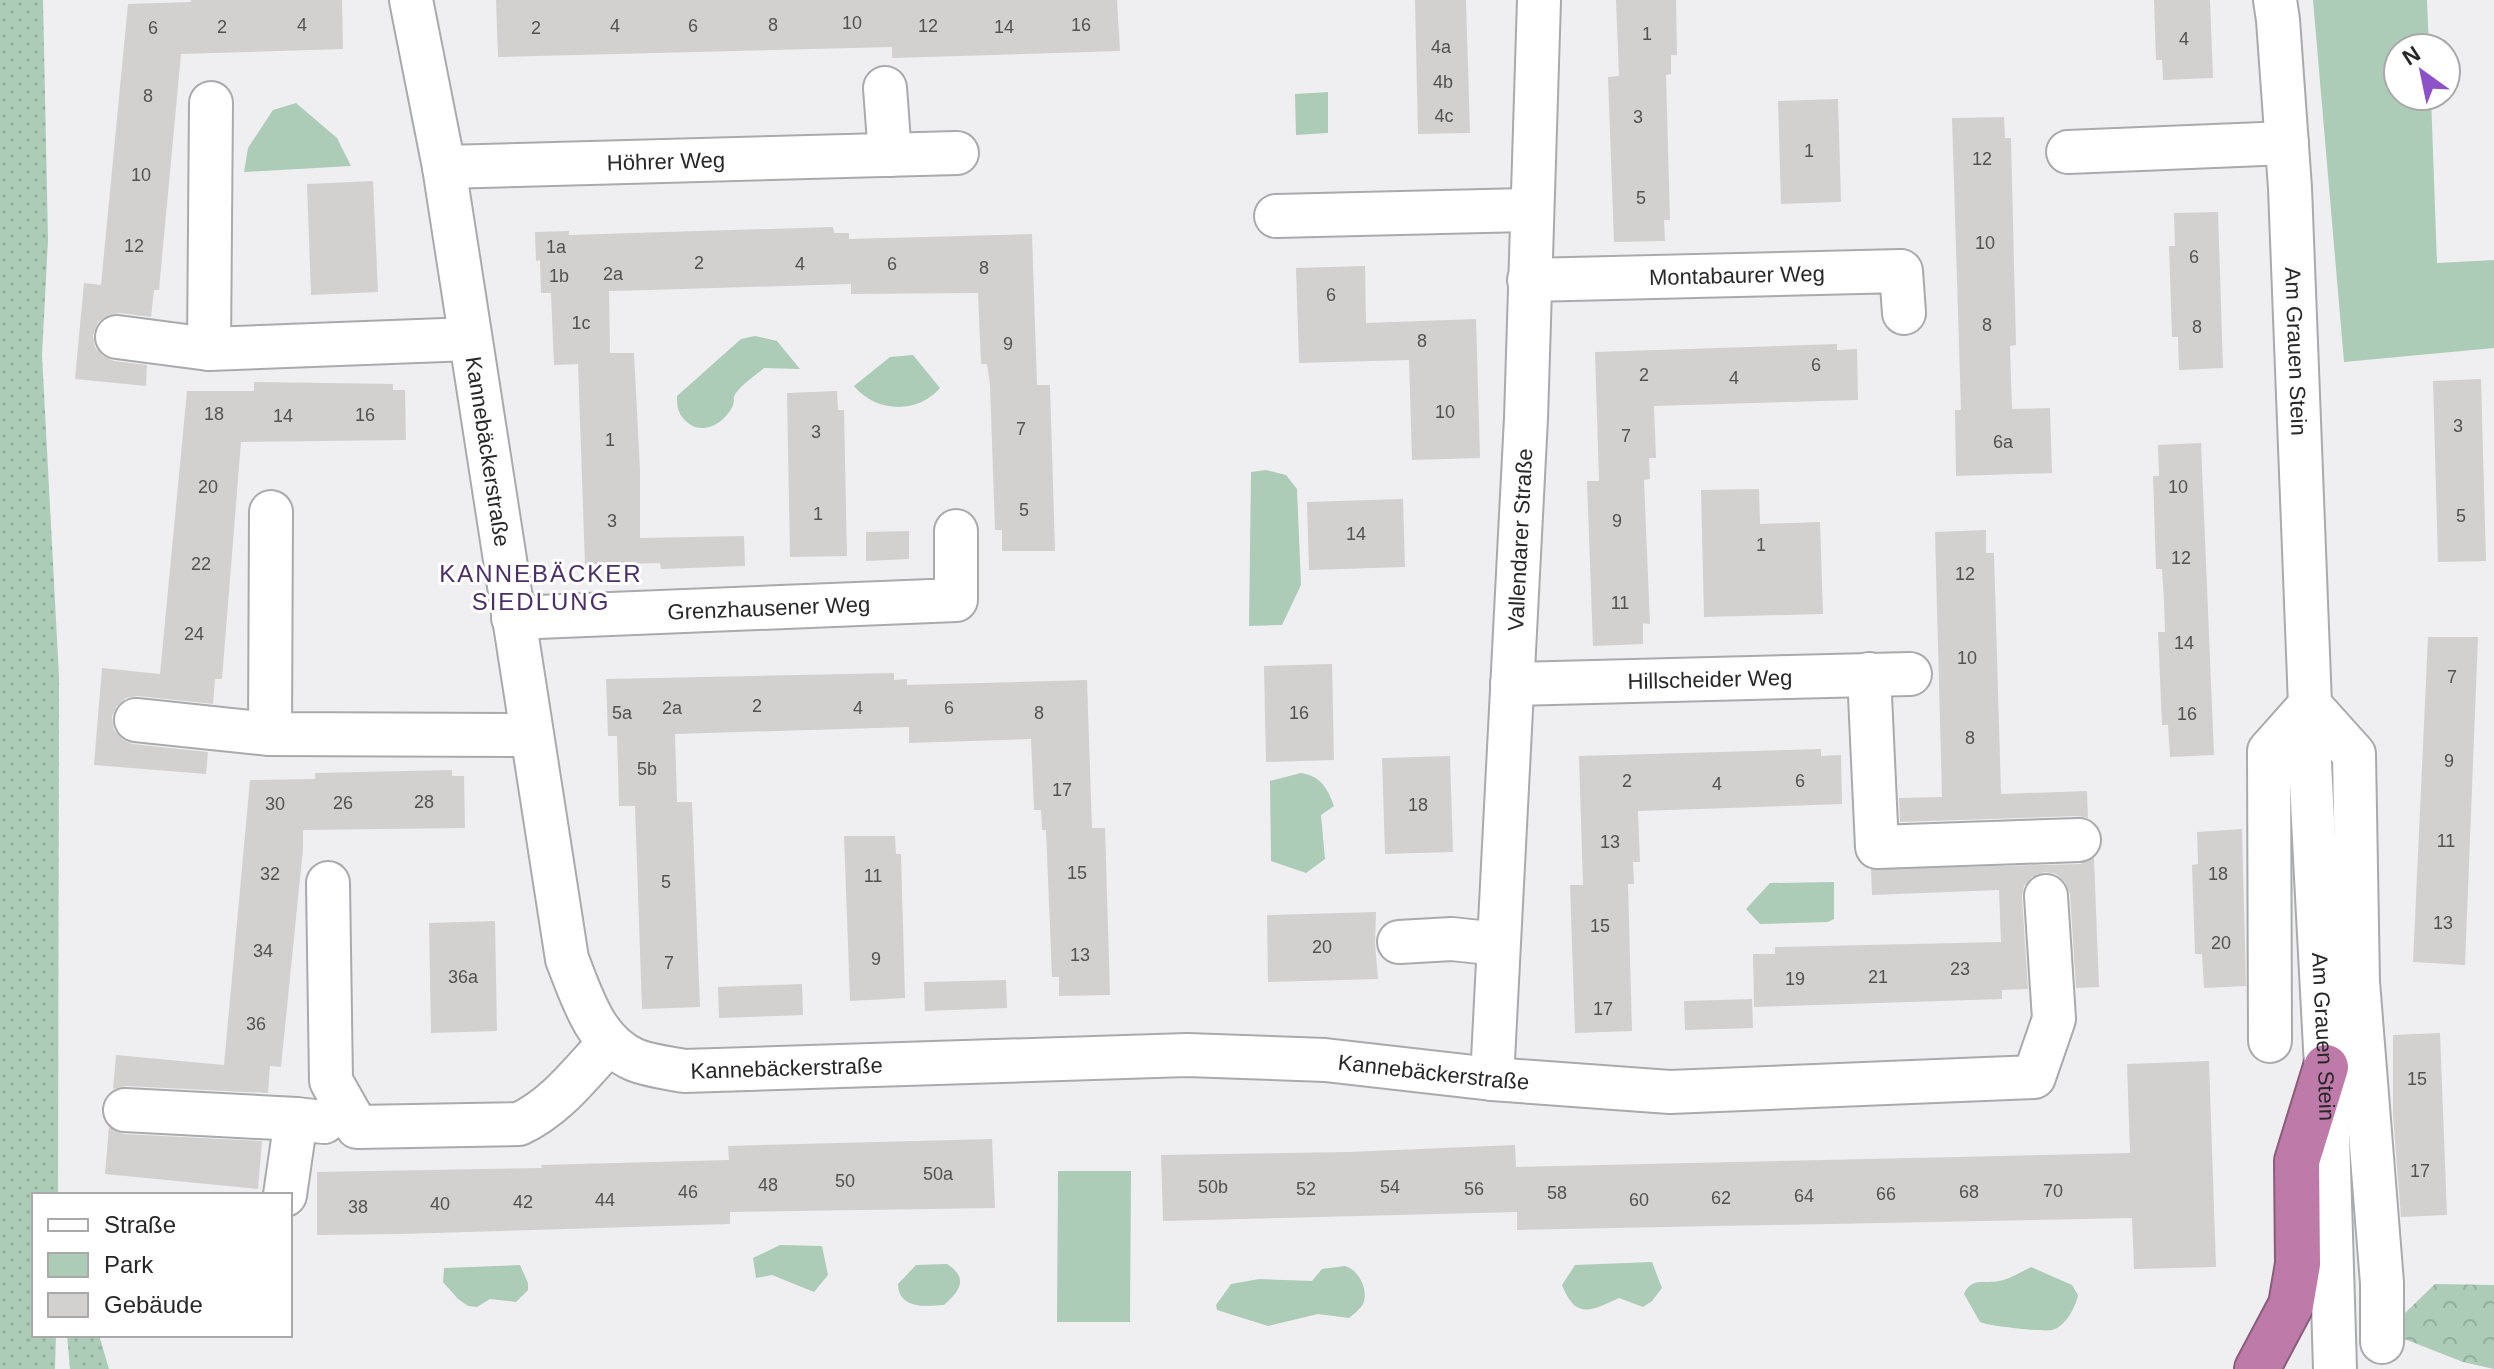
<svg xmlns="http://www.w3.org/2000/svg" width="2494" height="1369" viewBox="0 0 2494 1369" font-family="Helvetica,sans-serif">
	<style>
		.grass { fill: url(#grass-dots) }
		.forest { fill: url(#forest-crowns) }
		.green { fill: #acccb7 }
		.building { fill: #d3d1d0 }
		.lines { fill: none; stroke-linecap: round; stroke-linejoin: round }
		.minor-casing { stroke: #a9aaac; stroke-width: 46 }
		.highway-casing { stroke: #895d7b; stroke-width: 48 }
		.minor { stroke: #fff; stroke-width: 42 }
		.highway { stroke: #be7aa8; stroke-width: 44 }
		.labels { text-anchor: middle; stroke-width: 6; stroke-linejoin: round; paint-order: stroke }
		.number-label { font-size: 18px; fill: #525252 }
		.street-label { font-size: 22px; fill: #272728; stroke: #fff }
		.neighbourhood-label { font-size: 24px; letter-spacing: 2px; fill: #4b2f69; stroke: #fff }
	</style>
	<defs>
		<pattern id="grass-dots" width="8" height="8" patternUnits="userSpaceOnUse" patternTransform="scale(2)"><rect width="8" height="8" fill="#acccb7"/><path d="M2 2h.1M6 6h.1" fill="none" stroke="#94af9d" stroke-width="1.8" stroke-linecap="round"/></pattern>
		<pattern id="forest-crowns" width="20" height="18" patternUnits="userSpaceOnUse" patternTransform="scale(2)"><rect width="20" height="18" fill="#acccb7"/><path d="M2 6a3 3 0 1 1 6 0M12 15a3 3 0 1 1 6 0" fill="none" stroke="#94af9d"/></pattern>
	</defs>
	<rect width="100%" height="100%" fill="#efeff1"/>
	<!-- grass -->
	<path class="grass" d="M0,0H43L48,240L42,355L59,677L58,1195H34V1335H56L55,1369H0Z
		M67,1335H99L109,1369H70Z"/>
	<!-- forest -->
	<path class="forest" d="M2435,1284L2494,1285V1369L2463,1362L2402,1338L2405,1313Z"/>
	<!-- green -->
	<path class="green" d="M2313,0H2427L2429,48H2398V96H2431L2437,263L2494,260V348L2344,362Z
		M1328,92V133L1296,135L1295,94Z
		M296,103L337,138L351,166L244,172L248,148L273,110Z
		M755,336L777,341L800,369L764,368C755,376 742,384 736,393C732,399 735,400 733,405C726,422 704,436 688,423C678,415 677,408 677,396L741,339Z
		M913,355L940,388C918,414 876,413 854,386L890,357Z
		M1266,470L1286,475L1297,489L1301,585L1282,625L1249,626L1251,472Z
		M1301,773C1321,776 1328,789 1334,806L1321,815L1325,859L1306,873L1271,861L1270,781Z
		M1834,882V919L1828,922L1760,924L1746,909L1770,883Z
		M1058,1171H1131L1130,1322H1057Z
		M780,1245L822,1246L828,1275L814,1292L772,1275L756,1278L753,1258Z
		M1652,1262L1662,1288L1652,1301L1643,1307L1619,1298C1592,1310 1576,1321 1562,1285L1575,1265Z
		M947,1264C969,1278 960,1291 944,1305C926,1306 899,1310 898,1284L916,1265Z
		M520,1265L528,1283V1290L516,1302L490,1299L477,1307L468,1306L458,1299L443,1282L444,1268Z
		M1345,1266C1359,1270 1369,1290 1363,1304C1360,1309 1354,1314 1349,1318L1318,1314L1268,1326L1217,1310L1216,1305L1231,1284L1259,1279L1312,1281L1322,1269Z
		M2031,1267L2072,1285L2078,1295C2076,1307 2065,1327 2052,1330C2043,1332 1988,1326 1980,1322L1964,1294C1971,1277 1985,1284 1999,1281C2010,1279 2021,1272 2031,1267Z"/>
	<!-- building -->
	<path class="building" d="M191,0H342L343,49L181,54L159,290H154L151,317L120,313L109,315L98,322L93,335L95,347L103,356L114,361L147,365L146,386L75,379L84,283L101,285L128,4L191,2Z
		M496,0H1117L1120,51L892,58V47L498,57Z
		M1415,0H1466L1470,133L1418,134Z
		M1616,0H1676L1677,55H1671V74L1666,75L1670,220H1664L1665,241L1614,242L1608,77L1619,76Z
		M2154,0H2210L2213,78L2163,80L2162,60H2156Z
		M1838,99L1841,202L1781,204L1778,101Z
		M2004,117L2005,138H2011L2012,181L2016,345L2010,346L2012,409L2050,408L2052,473L1956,476L1955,410H1961L1952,118Z
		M373,181L378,292L311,295L307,184Z
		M2218,212L2223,368L2179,370L2178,337H2172L2169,246H2175L2174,213Z
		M833,227L834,233H849V239L1032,234L1037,385H1050L1055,551H1002V530H995L990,385L987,364H981L978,293L851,294V284L649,290L609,291L610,353H634L640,470V538L744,536L745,566L661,569L660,563L585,565L578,364L554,365L551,293H541L540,260L536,261L535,232L569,231V235Z
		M1365,266L1366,323L1476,319L1480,458L1412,460L1409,360L1299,363L1296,268Z
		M1837,344V350L1857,349L1858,400L1654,406L1656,458H1649L1650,479L1644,480L1650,624L1643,623V644L1593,646L1587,481H1599L1595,352Z
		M2481,379L2486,561L2438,562L2433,381Z
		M254,382L393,384V390H405L406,440L241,442L222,679H215L213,704L138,696L126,698L116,707L112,717L114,730L123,740L133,744L208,752L206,774L94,765L102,668L160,674L187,391H254Z
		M837,391L838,410H844L847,556L790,557L787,393Z
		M2201,443L2214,755L2170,757L2168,725H2162L2158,632H2165L2164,601L2162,569H2156L2153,476H2159L2158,445Z
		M1759,489L1760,524L1820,522L1823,614L1704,617L1701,490Z
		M1403,499L1405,567L1309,570L1307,502Z
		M1986,530V553H1994L2001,794L2087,791L2088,818L2078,816L1900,822L1899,798L1942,797L1935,532Z
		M909,531V559L866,561V532Z
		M2428,637H2478L2465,965L2413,962Z
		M1332,664L1334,760L1266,762L1264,666Z
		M894,673V680L907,679V685L1087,680L1092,828H1105L1110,995L1059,996V977H1052L1046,830H1042L1041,810H1034L1031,739L909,743V727L675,734L677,802H692L700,1007L642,1009L635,806H619L617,736H608L606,679Z
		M1821,749V756L1841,755L1842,804L1638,811L1640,862H1633L1634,884H1628L1632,1031L1575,1033L1570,885H1583L1579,756Z
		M1450,756L1453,852L1385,854L1382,758Z
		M452,770V776H464L465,828L303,830V849L281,1067L270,1066L268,1093L126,1086L113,1089L116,1055L224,1065L250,780L315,779V773Z
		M2242,829L2246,986L2204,988L2202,954H2195L2192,865L2198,864L2197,832Z
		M844,836H895L896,854H901L905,998L850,1001Z
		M2094,858L2099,987L2076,988L2070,894L2065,882L2056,874L2045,872L2032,877L2024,886L2022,897L2028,989L2002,990V999L1754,1007L1753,954H1775V947L2001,942L1999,890L1872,895L1871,869L2080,864Z
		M1376,912L1375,943L1378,979L1268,982L1267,915Z
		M495,921L497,1031L431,1033L429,923Z
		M1006,980L1007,1008L925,1011L924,982Z
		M802,984L803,1015L719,1018L718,987Z
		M1752,999L1753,1028L1685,1030L1684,1001Z
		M2440,1033L2447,1215L2401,1217L2393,1116V1035Z
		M2209,1061L2216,1267L2134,1269L2132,1218L1517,1230V1212L1163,1221L1161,1155L1348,1152L1515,1145L1516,1167L2130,1153L2127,1064Z
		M109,1127L124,1134L262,1141L258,1189L105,1174Z
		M992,1139L995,1208L730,1212V1224L400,1234L317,1235V1172L542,1168L541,1165L729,1160L728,1146Z"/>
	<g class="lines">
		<defs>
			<g id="minor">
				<path id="s1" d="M411,0L444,167L567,959C582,997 595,1043 635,1060C650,1066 669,1068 684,1071L1187,1055L1325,1060L1492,1079L1670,1092L2034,1077L2054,1019L2046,896"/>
				<path id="s2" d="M2275,0L2278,20L2290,188L2310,705V763L2326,1067L2335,1369"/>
				<path d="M885,88L890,155"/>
				<path d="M211,103L209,349L470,339"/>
				<path d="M2068,152L2287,143"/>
				<path id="s3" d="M444,167L957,153"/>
				<path d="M1276,216L1531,210"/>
				<path id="s4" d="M1529,280L1901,271L1904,313"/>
				<path d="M117,337L209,349"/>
				<path d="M271,512L270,734L532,735"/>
				<path id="s5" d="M513,618L956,600V531"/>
				<path d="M1869,674L1877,847L2079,840"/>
				<path id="s6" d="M1512,684L1910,674"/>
				<path d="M136,720L270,734"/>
				<path d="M328,883L331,1081L357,1127L519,1124C556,1107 582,1072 609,1043"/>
				<path d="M1399,942L1452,939L1498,944"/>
				<path d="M2270,1041L2269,751L2310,705L2354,754L2358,982L2382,1283V1342"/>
				<path id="s7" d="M1492,1079L1526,418L1539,0"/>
				<path d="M125,1110L296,1119"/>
				<path d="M285,1195L296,1119L324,1122"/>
			</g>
			<path id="highway" d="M2257,1369L2291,1305L2298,1264L2297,1161L2326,1067"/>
		</defs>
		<!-- minor casing -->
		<use href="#minor" class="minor-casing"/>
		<!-- highway casing -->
		<use href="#highway" class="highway-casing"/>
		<!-- minor -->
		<use href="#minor" class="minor"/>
		<!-- highway -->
		<use href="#highway" class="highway"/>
	</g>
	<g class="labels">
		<!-- number labels -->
		<g class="number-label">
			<text x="852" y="29">10</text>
			<text x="302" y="31">4</text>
			<text x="773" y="31">8</text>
			<text x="1081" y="31">16</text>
			<text x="615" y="32">4</text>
			<text x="693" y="32">6</text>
			<text x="928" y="32">12</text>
			<text x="222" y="33">2</text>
			<text x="1004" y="33">14</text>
			<text x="153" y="34">6</text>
			<text x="536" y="34">2</text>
			<text x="1647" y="40">1</text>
			<text x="2184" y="45">4</text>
			<text x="1441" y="53">4a</text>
			<text x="1443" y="88">4b</text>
			<text x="148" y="102">8</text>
			<text x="1444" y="122">4c</text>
			<text x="1638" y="123">3</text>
			<text x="1809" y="157">1</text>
			<text x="1982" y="165">12</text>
			<text x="141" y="181">10</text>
			<text x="1641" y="204">5</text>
			<text x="1985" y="249">10</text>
			<text x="134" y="252">12</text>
			<text x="556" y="253">1a</text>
			<text x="2194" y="263">6</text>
			<text x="699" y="269">2</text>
			<text x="800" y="270">4</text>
			<text x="892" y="270">6</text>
			<text x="984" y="274">8</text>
			<text x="613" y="280">2a</text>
			<text x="559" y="282">1b</text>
			<text x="1331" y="301">6</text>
			<text x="581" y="329">1c</text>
			<text x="1987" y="331">8</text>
			<text x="2197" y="333">8</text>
			<text x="1422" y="347">8</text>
			<text x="1008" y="350">9</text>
			<text x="1816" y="371">6</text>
			<text x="1644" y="381">2</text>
			<text x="1734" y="384">4</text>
			<text x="1445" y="418">10</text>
			<text x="214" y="420">18</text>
			<text x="365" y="421">16</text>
			<text x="283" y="422">14</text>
			<text x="2458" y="432">3</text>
			<text x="1021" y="435">7</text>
			<text x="816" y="438">3</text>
			<text x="1626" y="442">7</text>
			<text x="610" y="446">1</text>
			<text x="2003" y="448">6a</text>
			<text x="208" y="493">20</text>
			<text x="2178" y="493">10</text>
			<text x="1024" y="516">5</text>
			<text x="818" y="520">1</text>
			<text x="2461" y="522">5</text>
			<text x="612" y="527">3</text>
			<text x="1617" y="527">9</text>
			<text x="1356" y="540">14</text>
			<text x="1761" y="551">1</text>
			<text x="2181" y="564">12</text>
			<text x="201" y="570">22</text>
			<text x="1965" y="580">12</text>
			<text x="1620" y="609">11</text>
			<text x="194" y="640">24</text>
			<text x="2184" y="649">14</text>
			<text x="1967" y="664">10</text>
			<text x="2452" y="683">7</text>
			<text x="757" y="712">2</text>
			<text x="672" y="714">2a</text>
			<text x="858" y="714">4</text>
			<text x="949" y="714">6</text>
			<text x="622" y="719">5a</text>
			<text x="1039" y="719">8</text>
			<text x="1299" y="719">16</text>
			<text x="2187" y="720">16</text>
			<text x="1970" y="744">8</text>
			<text x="2449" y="767">9</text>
			<text x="647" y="775">5b</text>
			<text x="1627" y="787">2</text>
			<text x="1800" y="787">6</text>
			<text x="1717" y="790">4</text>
			<text x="1062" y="796">17</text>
			<text x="424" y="808">28</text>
			<text x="343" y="809">26</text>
			<text x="275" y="810">30</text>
			<text x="1418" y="811">18</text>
			<text x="2446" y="847">11</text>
			<text x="1610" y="848">13</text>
			<text x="1077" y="879">15</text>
			<text x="270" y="880">32</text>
			<text x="2218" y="880">18</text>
			<text x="873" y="882">11</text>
			<text x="666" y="888">5</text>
			<text x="2443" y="929">13</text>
			<text x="1600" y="932">15</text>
			<text x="2221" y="949">20</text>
			<text x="1322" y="953">20</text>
			<text x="263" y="957">34</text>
			<text x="1080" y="961">13</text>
			<text x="876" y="965">9</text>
			<text x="669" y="969">7</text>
			<text x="1960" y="975">23</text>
			<text x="463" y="983">36a</text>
			<text x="1878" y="983">21</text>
			<text x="1795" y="985">19</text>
			<text x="1603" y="1015">17</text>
			<text x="256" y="1030">36</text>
			<text x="2417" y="1085">15</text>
			<text x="2420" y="1177">17</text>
			<text x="938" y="1180">50a</text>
			<text x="845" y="1187">50</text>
			<text x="768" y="1191">48</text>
			<text x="1213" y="1193">50b</text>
			<text x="1390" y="1193">54</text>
			<text x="1306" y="1195">52</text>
			<text x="1474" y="1195">56</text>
			<text x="2053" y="1197">70</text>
			<text x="688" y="1198">46</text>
			<text x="1969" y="1198">68</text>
			<text x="1557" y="1199">58</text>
			<text x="1886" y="1200">66</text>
			<text x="1804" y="1202">64</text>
			<text x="1721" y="1204">62</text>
			<text x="605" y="1206">44</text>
			<text x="1639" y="1206">60</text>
			<text x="523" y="1208">42</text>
			<text x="440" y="1210">40</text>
			<text x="358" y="1213">38</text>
		</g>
		<!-- street labels -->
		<g class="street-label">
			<text dy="8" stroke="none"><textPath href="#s3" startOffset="222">Höhrer Weg</textPath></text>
			<text dy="8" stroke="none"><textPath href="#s4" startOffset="208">Montabaurer Weg</textPath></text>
			<text dy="8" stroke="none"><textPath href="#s2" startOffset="352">Am Grauen Stein</textPath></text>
			<text dy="8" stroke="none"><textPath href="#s1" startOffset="458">Kannebäckerstraße</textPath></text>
			<text dy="8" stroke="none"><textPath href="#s7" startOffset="540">Vallendarer Straße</textPath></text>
			<text dy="8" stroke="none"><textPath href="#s5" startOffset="256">Grenzhausener Weg</textPath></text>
			<text dy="8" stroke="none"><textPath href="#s6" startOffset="198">Hillscheider Weg</textPath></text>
			<text dy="8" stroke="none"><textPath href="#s2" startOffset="1038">Am Grauen Stein</textPath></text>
			<text dy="8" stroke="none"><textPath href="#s1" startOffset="1250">Kannebäckerstraße</textPath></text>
			<text dy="8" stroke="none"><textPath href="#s1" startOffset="1898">Kannebäckerstraße</textPath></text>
		</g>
		<!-- neighbourhood labels -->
		<g class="neighbourhood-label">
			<text x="541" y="582">KANNEBÄCKER<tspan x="541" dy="28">SIEDLUNG</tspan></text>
		</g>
	</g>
	<!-- legend -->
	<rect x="32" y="1193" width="260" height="144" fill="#ffffff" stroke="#a9a9a9" stroke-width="2"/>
	<rect x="48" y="1219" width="40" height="12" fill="#ffffff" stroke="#a9a9a9" stroke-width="2"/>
	<text x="104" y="1233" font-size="24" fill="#272728">Straße</text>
	<rect x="48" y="1253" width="40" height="24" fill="#acccb7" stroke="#a9a9a9" stroke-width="2"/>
	<text x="104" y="1273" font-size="24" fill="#272728">Park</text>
	<rect x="48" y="1293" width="40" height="24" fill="#d3d1d0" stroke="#a9a9a9" stroke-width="2"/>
	<text x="104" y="1313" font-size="24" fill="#272728">Gebäude</text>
	<!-- north arrow -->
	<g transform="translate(2422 72) rotate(327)"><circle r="38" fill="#ffffff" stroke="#a9a9a9" stroke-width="2"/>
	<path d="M0-6L14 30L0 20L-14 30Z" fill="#8d51c8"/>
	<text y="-12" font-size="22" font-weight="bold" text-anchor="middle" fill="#272728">N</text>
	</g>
</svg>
